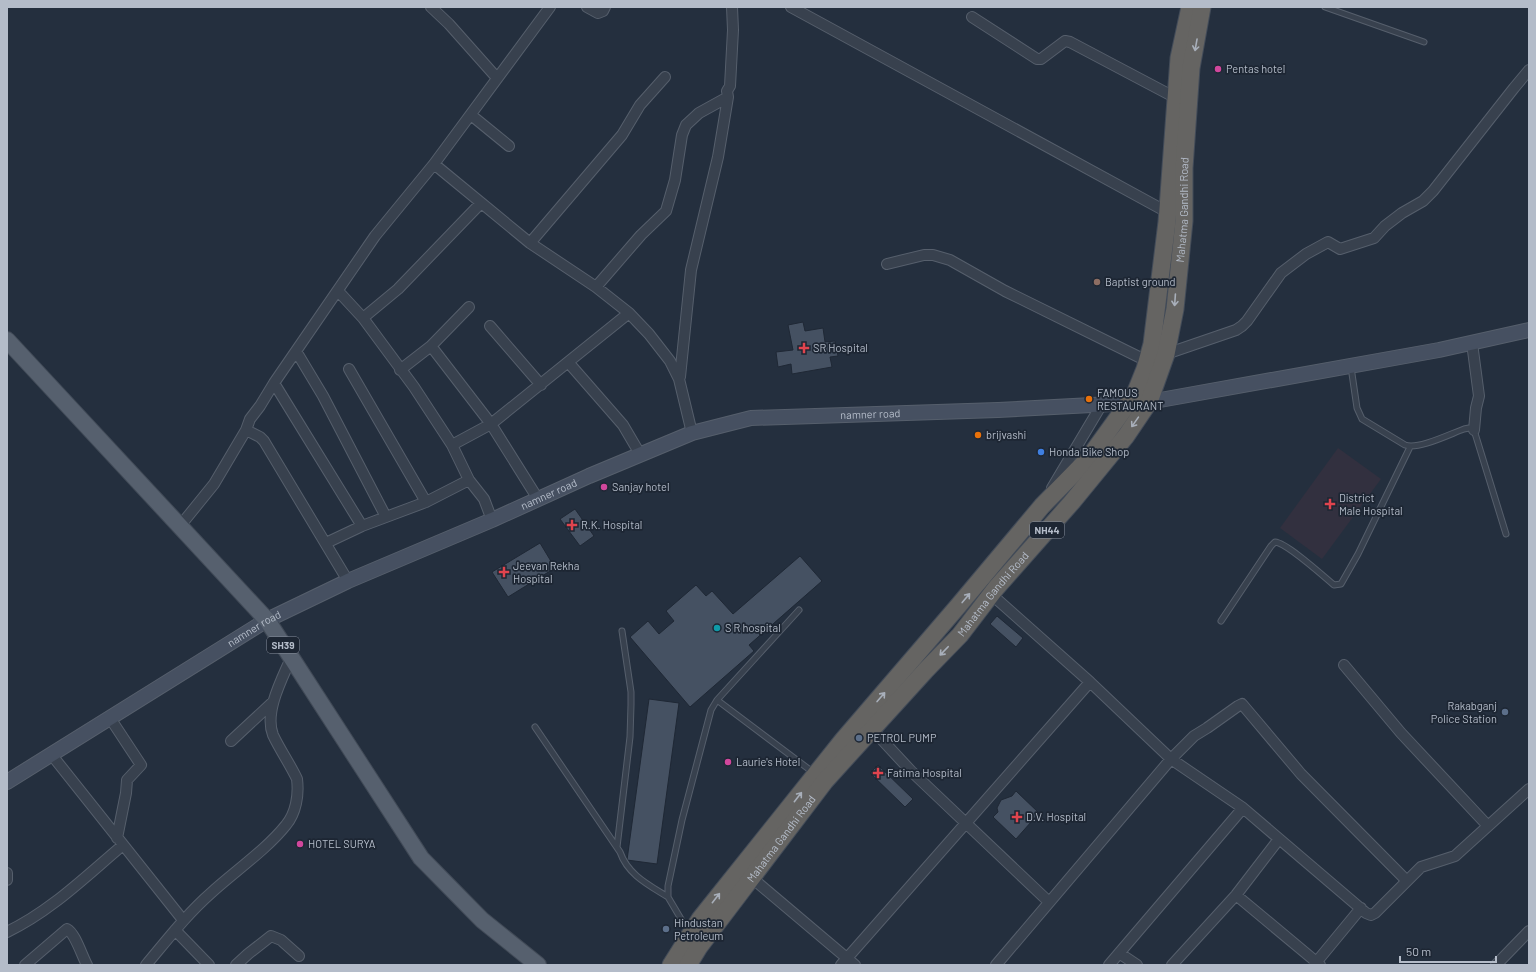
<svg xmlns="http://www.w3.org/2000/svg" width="1536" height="972" viewBox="0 0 1536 972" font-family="Barlow,sans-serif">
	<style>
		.medical { fill: #32303f }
		.building { fill: #455162; stroke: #1f2835 }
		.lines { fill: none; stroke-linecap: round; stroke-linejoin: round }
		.service-casing { stroke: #565f6c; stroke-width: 7 }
		.minor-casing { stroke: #565f6c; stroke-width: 12 }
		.secondary-casing { stroke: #565f6c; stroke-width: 16 }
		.primary-casing { stroke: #414a57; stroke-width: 18 }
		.trunk-casing { stroke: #434c59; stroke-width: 19 }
		.service { stroke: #38414e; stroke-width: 5 }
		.minor { stroke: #38414e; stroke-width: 10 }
		.secondary { stroke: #465061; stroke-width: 14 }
		.primary { stroke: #56606e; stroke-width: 16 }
		.trunk { stroke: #656462; stroke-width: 17 }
		.oneway { stroke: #a8afba }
		.hotel-dot { fill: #d1479c; stroke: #1d2633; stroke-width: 1.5 }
		.education-dot { fill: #8d6e63; stroke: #1d2633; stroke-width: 1.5 }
		.health-dot { fill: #e0444e; stroke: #1d2633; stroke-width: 1.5 }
		.food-dot { fill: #e8710a; stroke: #1d2633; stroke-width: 1.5 }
		.shop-dot { fill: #3f7fe0; stroke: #1d2633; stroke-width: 1.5 }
		.culture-dot { fill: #0f9aa8; stroke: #1d2633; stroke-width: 1.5 }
		.service-dot { fill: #5c6f8a; stroke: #1d2633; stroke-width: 1.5 }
		.labels { text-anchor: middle; stroke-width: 3.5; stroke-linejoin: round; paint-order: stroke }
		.shield { fill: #1d2633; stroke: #878f9c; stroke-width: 1 }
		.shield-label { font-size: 10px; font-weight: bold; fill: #b4bcc9 }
		.poi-label { font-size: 11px; fill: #b4bcc9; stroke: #1d2633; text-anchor: start }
		.street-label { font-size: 11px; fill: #b4bcc9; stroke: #1d2633 }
	</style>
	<rect width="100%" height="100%" fill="#242f3e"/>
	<!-- medical -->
	<path class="medical" d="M1338,448L1381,479L1322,559L1280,528Z"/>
	<!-- building -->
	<path class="building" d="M803,322L805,331L823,328L825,342L835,341L838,356L830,357L832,367L792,374L791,364L778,367L776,352L793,350L788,325Z
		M575,509L594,536L580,546L560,519Z
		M540,543L555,568L508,597L492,572Z
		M800,556L822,581L749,645L754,651L690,707L630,637L648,621L659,634L674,621L666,611L696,585L706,596L712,591L733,614Z
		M997,616L1023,638L1016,647L990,624Z
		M649,699L679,703L657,864L627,860Z
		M878,765L913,799L905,807L870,773Z
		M1016,791L1039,813L1016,839L993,817L998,812L997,808L1001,800L1012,796Z"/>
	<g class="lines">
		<defs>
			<path id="service" d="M1325,7L1424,42
				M1351,367L1357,408L1362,419L1405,445C1418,450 1450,434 1464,429L1469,428L1474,430L1506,534
				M1221,621L1271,546L1275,542C1287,543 1322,575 1334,585L1341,584L1358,554L1410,447
				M717,700L814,773
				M535,727L620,852C628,875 649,885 668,897
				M617,847L630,737L631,705V692L622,631
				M684,924L668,897V886L682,820L711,710L717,700L799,610"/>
			<path id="minor" d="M431,7L449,24L497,78
				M587,7L598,13L603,11L605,7
				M791,7L1167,212
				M972,17L1037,59H1041L1065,41L1070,42L1176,98
				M471,115L509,146
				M434,164L530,243L596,287L629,313L649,334L670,361L679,379L692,433
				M530,243L622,135L640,105L665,77
				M887,264L924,255H933L950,260L1005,291L1147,361
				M596,287L641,235L666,211L675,180L682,135L686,125L699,113L728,97
				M338,291L363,318L414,387L452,445L469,480L484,499L492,520
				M363,318L398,289L481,203
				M490,326L541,385
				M1472,343L1479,396L1476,408L1474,430
				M431,346L491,424L538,499
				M296,351L323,396L386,517
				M1166,354L1236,330L1242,326L1247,321L1281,273L1306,254L1328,242L1340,249L1374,238L1385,226L1402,213L1423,201L1433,191L1514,88L1529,70
				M568,362L623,425L640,454
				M349,369L426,502
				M400,370L431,346L469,307
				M680,377L691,270L718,157L728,97L727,91L730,86L733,30L732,7
				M274,383L362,526
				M246,430L260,437L264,441L348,581
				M452,445L491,424L629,313
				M1052,488L1102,404
				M180,526L214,484L246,430L250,419L260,406L274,383L375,236L434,164L550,7
				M326,543L362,526L426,502L469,480
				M991,594L1090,682L1171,759L1194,736L1207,728L1238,706L1242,704L1301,774L1407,881
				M1344,665L1401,733L1488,826
				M110,718L141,765L127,780L126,793L117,838
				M872,729L911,771L1049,902
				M231,741L273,702
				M51,754L183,920
				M7,873V880
				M752,878L855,965
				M1236,895L1320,965
				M175,930L209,965
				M7,932C51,911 86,876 123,845
				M1119,953L1137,965
				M25,965L67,929C75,933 82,956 87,965
				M146,965C167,940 187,914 211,893C234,872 267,849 286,825C296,813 299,795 297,779C290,764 280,750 273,735C264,712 282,679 291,658
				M236,965L248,954L271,936L281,940L299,956
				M841,965L1090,682
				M996,965L1171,759L1243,808L1366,913L1371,915L1375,913L1421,867L1455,856L1529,789
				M1109,965L1243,808
				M1172,965L1236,895L1279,839
				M1314,965L1361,908
				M1496,965L1529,931"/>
			<g id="secondary">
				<path id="s1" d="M7,782L267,620L348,581L492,520L589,476L692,433L751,418L998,410L1149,402L1439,350L1529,330"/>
			</g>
			<path id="primary" d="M7,340L267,620L421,858L482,920L538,965"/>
			<g id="trunk">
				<path d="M671,965L700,919L843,740L959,605L1042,506L1088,459L1135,394L1145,369L1152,344L1167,222L1179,58L1190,7"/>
				<path id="s2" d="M688,965L699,947L825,781L925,671L960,635L996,588L1072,502L1126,436L1149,402L1166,354L1175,309L1184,221V168L1191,68L1202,7"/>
			</g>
		</defs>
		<!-- service casing -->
		<use href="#service" class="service-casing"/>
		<!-- minor casing -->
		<use href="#minor" class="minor-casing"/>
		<!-- secondary casing -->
		<use href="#secondary" class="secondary-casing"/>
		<!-- primary casing -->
		<use href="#primary" class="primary-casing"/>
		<!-- trunk casing -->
		<use href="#trunk" class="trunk-casing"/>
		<!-- service -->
		<use href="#service" class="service"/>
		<!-- minor -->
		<use href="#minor" class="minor"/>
		<!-- secondary -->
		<use href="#secondary" class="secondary"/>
		<!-- primary -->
		<use href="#primary" class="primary"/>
		<!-- trunk -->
		<use href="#trunk" class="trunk"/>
	</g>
	<!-- one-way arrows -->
	<defs><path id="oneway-shaft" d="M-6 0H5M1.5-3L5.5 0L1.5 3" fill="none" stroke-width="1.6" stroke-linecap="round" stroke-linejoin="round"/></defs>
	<g class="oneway">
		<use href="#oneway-shaft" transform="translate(1196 45) rotate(100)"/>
		<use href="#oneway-shaft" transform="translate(1175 300) rotate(94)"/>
		<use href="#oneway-shaft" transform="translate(1135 422) rotate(125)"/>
		<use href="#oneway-shaft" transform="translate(966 598) rotate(-50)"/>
		<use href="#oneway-shaft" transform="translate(944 651) rotate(134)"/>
		<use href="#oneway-shaft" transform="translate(881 697) rotate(-49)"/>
		<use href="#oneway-shaft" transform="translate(798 797) rotate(-52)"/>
		<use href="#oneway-shaft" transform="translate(716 898) rotate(-52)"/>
	</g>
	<!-- markers -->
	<g class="hotel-dot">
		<circle cx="1218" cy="69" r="4"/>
		<circle cx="604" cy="487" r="4"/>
		<circle cx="728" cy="762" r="4"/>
		<circle cx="300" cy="844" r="4"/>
	</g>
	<circle class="education-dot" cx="1097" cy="282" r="4"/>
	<g class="health-dot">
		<path d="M802 342h4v4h4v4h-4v4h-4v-4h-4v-4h4z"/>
		<path d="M1328 498h4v4h4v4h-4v4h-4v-4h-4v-4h4z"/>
		<path d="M570 519h4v4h4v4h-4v4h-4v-4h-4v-4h4z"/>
		<path d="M502 566h4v4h4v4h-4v4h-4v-4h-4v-4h4z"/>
		<path d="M876 767h4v4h4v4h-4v4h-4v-4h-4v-4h4z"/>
		<path d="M1015 811h4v4h4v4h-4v4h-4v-4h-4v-4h4z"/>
	</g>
	<g class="food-dot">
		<circle cx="1089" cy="399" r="4"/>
		<circle cx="978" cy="435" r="4"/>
	</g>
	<circle class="shop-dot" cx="1041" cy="452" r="4"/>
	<circle class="culture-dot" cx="717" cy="628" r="4"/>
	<g class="service-dot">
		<circle cx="1505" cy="712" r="4"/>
		<circle cx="859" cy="738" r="4"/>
		<circle cx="666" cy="929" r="4"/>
	</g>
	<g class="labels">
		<!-- shield labels -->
		<g class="shield">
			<rect x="1030" y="522" width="34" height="16" rx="3"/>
			<rect x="267" y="637" width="32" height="16" rx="3"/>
		</g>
		<g class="shield-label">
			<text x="1047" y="534">NH44</text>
			<text x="283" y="649">SH39</text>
		</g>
		<!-- poi labels -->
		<g class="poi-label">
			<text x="1226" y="73">Pentas hotel</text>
			<text x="1105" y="286">Baptist ground</text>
			<text x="813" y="352">SR Hospital</text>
			<text x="1097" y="397">FAMOUS<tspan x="1097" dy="13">RESTAURANT</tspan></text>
			<text x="986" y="439">brijvashi</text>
			<text x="1049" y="456">Honda Bike Shop</text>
			<text x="612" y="491">Sanjay hotel</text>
			<text x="1339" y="502">District<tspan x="1339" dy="13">Male Hospital</tspan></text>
			<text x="581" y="529">R.K. Hospital</text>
			<text x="513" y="570">Jeevan Rekha<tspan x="513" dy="13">Hospital</tspan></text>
			<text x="725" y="632">S R hospital</text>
			<text x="1497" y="710" text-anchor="end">Rakabganj<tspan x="1497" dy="13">Police Station</tspan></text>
			<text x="867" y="742">PETROL PUMP</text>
			<text x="736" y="766">Laurie's Hotel</text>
			<text x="887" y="777">Fatima Hospital</text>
			<text x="1026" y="821">D.V. Hospital</text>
			<text x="308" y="848">HOTEL SURYA</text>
			<text x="674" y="927">Hindustan<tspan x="674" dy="13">Petroleum</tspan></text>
		</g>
		<!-- street labels -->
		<g class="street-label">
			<text dy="4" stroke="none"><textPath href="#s2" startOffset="925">Mahatma Gandhi Road</textPath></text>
			<text dy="4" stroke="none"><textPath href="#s1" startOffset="951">namner road</textPath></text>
			<text dy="4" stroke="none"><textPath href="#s1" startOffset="615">namner road</textPath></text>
			<text dy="4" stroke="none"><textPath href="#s2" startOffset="481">Mahatma Gandhi Road</textPath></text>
			<text dy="4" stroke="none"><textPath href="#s1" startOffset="291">namner road</textPath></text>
			<text dy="4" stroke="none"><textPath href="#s2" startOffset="157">Mahatma Gandhi Road</textPath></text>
		</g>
	</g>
	<!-- border -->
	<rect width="1536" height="972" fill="none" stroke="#b4bcc9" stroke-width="16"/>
	<!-- scale -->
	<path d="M1400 956v6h96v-6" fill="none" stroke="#b4bcc9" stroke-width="2"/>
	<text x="1406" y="956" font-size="12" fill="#b4bcc9" stroke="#1d2633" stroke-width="3" paint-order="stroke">50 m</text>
</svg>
